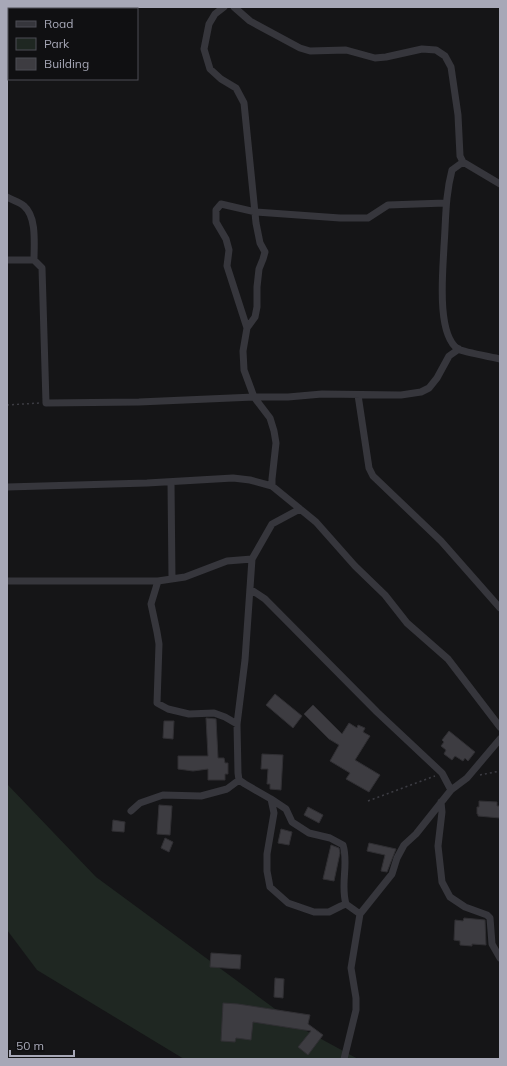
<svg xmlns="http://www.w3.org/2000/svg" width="507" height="1066" viewBox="0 0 507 1066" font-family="Mulish,sans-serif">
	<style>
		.green { fill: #1f2722 }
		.building { fill: #3d3c41; stroke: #302f33 }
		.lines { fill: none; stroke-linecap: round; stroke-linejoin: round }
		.path { stroke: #3c3c43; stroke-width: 1.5; stroke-dasharray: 2 3; stroke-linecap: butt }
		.street { stroke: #36363c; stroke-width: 7 }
	</style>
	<rect width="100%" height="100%" fill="#151517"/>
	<!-- green -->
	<path class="green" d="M7,784L96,877L301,1028L358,1059H184L37,970L7,930Z"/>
	<!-- building -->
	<path class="building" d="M275,694L302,716L293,728L266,705Z
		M313,705L342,734L349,723L357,728L358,725L365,728L363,732L370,736L355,760L380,775L369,792L346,779L350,773L330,761L339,745L329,739L304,714Z
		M206,718L216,719L218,758H224L225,763H228V774H225V780H208V769L193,771L178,769V756H208Z
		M164,721H174L173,739L163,738Z
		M449,731L475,752L468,761L465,758L463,761L455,756L452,760L444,754L446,750L441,746L444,742L442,740Z
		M262,754L283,755L281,790L270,789V784H267L268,769H261Z
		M479,801L497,802V806H500V818L478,816V814H477V807H479Z
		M159,805L172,806L170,835L157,834Z
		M308,807L323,815L319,823L304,815Z
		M113,820L125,822L124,832L112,831Z
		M281,829L292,832L289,845L278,843Z
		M165,838L173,842L169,852L161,848Z
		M369,843L396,849L387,872L381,871L385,855L367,851Z
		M331,845L339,848L340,853L334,881L323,879Z
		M464,918L485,920L486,945L472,944V946L460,945V941L454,940L455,920L463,921Z
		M211,953L241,955L240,969L210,967Z
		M275,978L284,979L283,998L274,997Z
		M223,1003L238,1004L310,1015L308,1024L323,1035L308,1055L298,1047L311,1031L253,1022L251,1040L236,1038L235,1042L221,1041Z"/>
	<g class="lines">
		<!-- path -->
		<path class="path" d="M7,405L39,403
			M480,775L500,771
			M368,801L435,776"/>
		<!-- street -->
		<path class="street" d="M224,7L215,14L209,24L204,49L210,69L221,79L236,88L244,103L256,223L260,243L265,252L263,259L259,269L257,287V307L255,317L247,328
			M234,7L250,21L300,48L310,51L346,50L375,58L386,57L422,49L436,50L445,56L451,67L458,115L460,156L463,162L500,184
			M463,162L452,170C445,197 446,219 444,246C443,270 436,334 458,349C463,352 492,357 500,359
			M7,197C12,200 20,202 24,206C37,217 34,244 34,260
			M445,203L388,205L368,218H340L256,212L221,204L216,210V222L226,239L229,250L227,266L247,328L243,351L244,370L254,397L270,418L274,431L276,443L272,479V486L316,522L355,566L385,595L407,623L448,659L500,727
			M7,260H34L42,268L46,403L139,402L254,397H288L322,394L401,395L421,392L429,388L437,378L449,356L459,349
			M358,395L369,468L373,476L441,541L500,608
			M171,482L172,579
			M7,487L147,483L233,478L250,480L272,486
			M300,509L272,524L252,559L245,660L237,724L238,773L239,780L245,784L271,799L274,813L267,854V871L270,887L288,903L314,912H329L341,906L346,904L360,914
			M7,581H158L185,577L227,561L252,559
			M158,581L151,604L157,632L159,644L157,703L168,709L189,714L214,713L225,717L237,724
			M250,589L265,599L377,712L442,773L451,790
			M271,799L286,809L292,822L309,833L330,838L343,845C349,864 340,884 346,904
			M441,802L442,812L438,846L442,882L450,897L465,907L487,915L490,918L492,944L500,958
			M131,811L140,803L163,795L201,796L227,789L239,780
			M344,1059L356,1010V998L351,968L360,914L392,874L397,858L404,845L416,834L451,790L467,778L500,739"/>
	</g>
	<!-- border -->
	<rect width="507" height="1066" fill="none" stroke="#a7a8b7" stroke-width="16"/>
	<!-- legend -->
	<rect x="8" y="8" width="130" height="72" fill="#101012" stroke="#4c4d54"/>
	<rect x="16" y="21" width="20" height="6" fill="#36363c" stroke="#4c4d54"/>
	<text x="44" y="28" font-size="12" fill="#a7a8b7">Road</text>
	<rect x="16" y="38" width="20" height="12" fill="#1f2722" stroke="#4c4d54"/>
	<text x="44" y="48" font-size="12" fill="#a7a8b7">Park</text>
	<rect x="16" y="58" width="20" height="12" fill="#3d3c41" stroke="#4c4d54"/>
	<text x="44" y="68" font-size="12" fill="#a7a8b7">Building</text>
	<!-- scale -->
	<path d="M10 1050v6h64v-6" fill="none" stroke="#a7a8b7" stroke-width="2"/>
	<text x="16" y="1050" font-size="12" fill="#a7a8b7" stroke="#101012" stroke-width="3" paint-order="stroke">50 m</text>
</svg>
